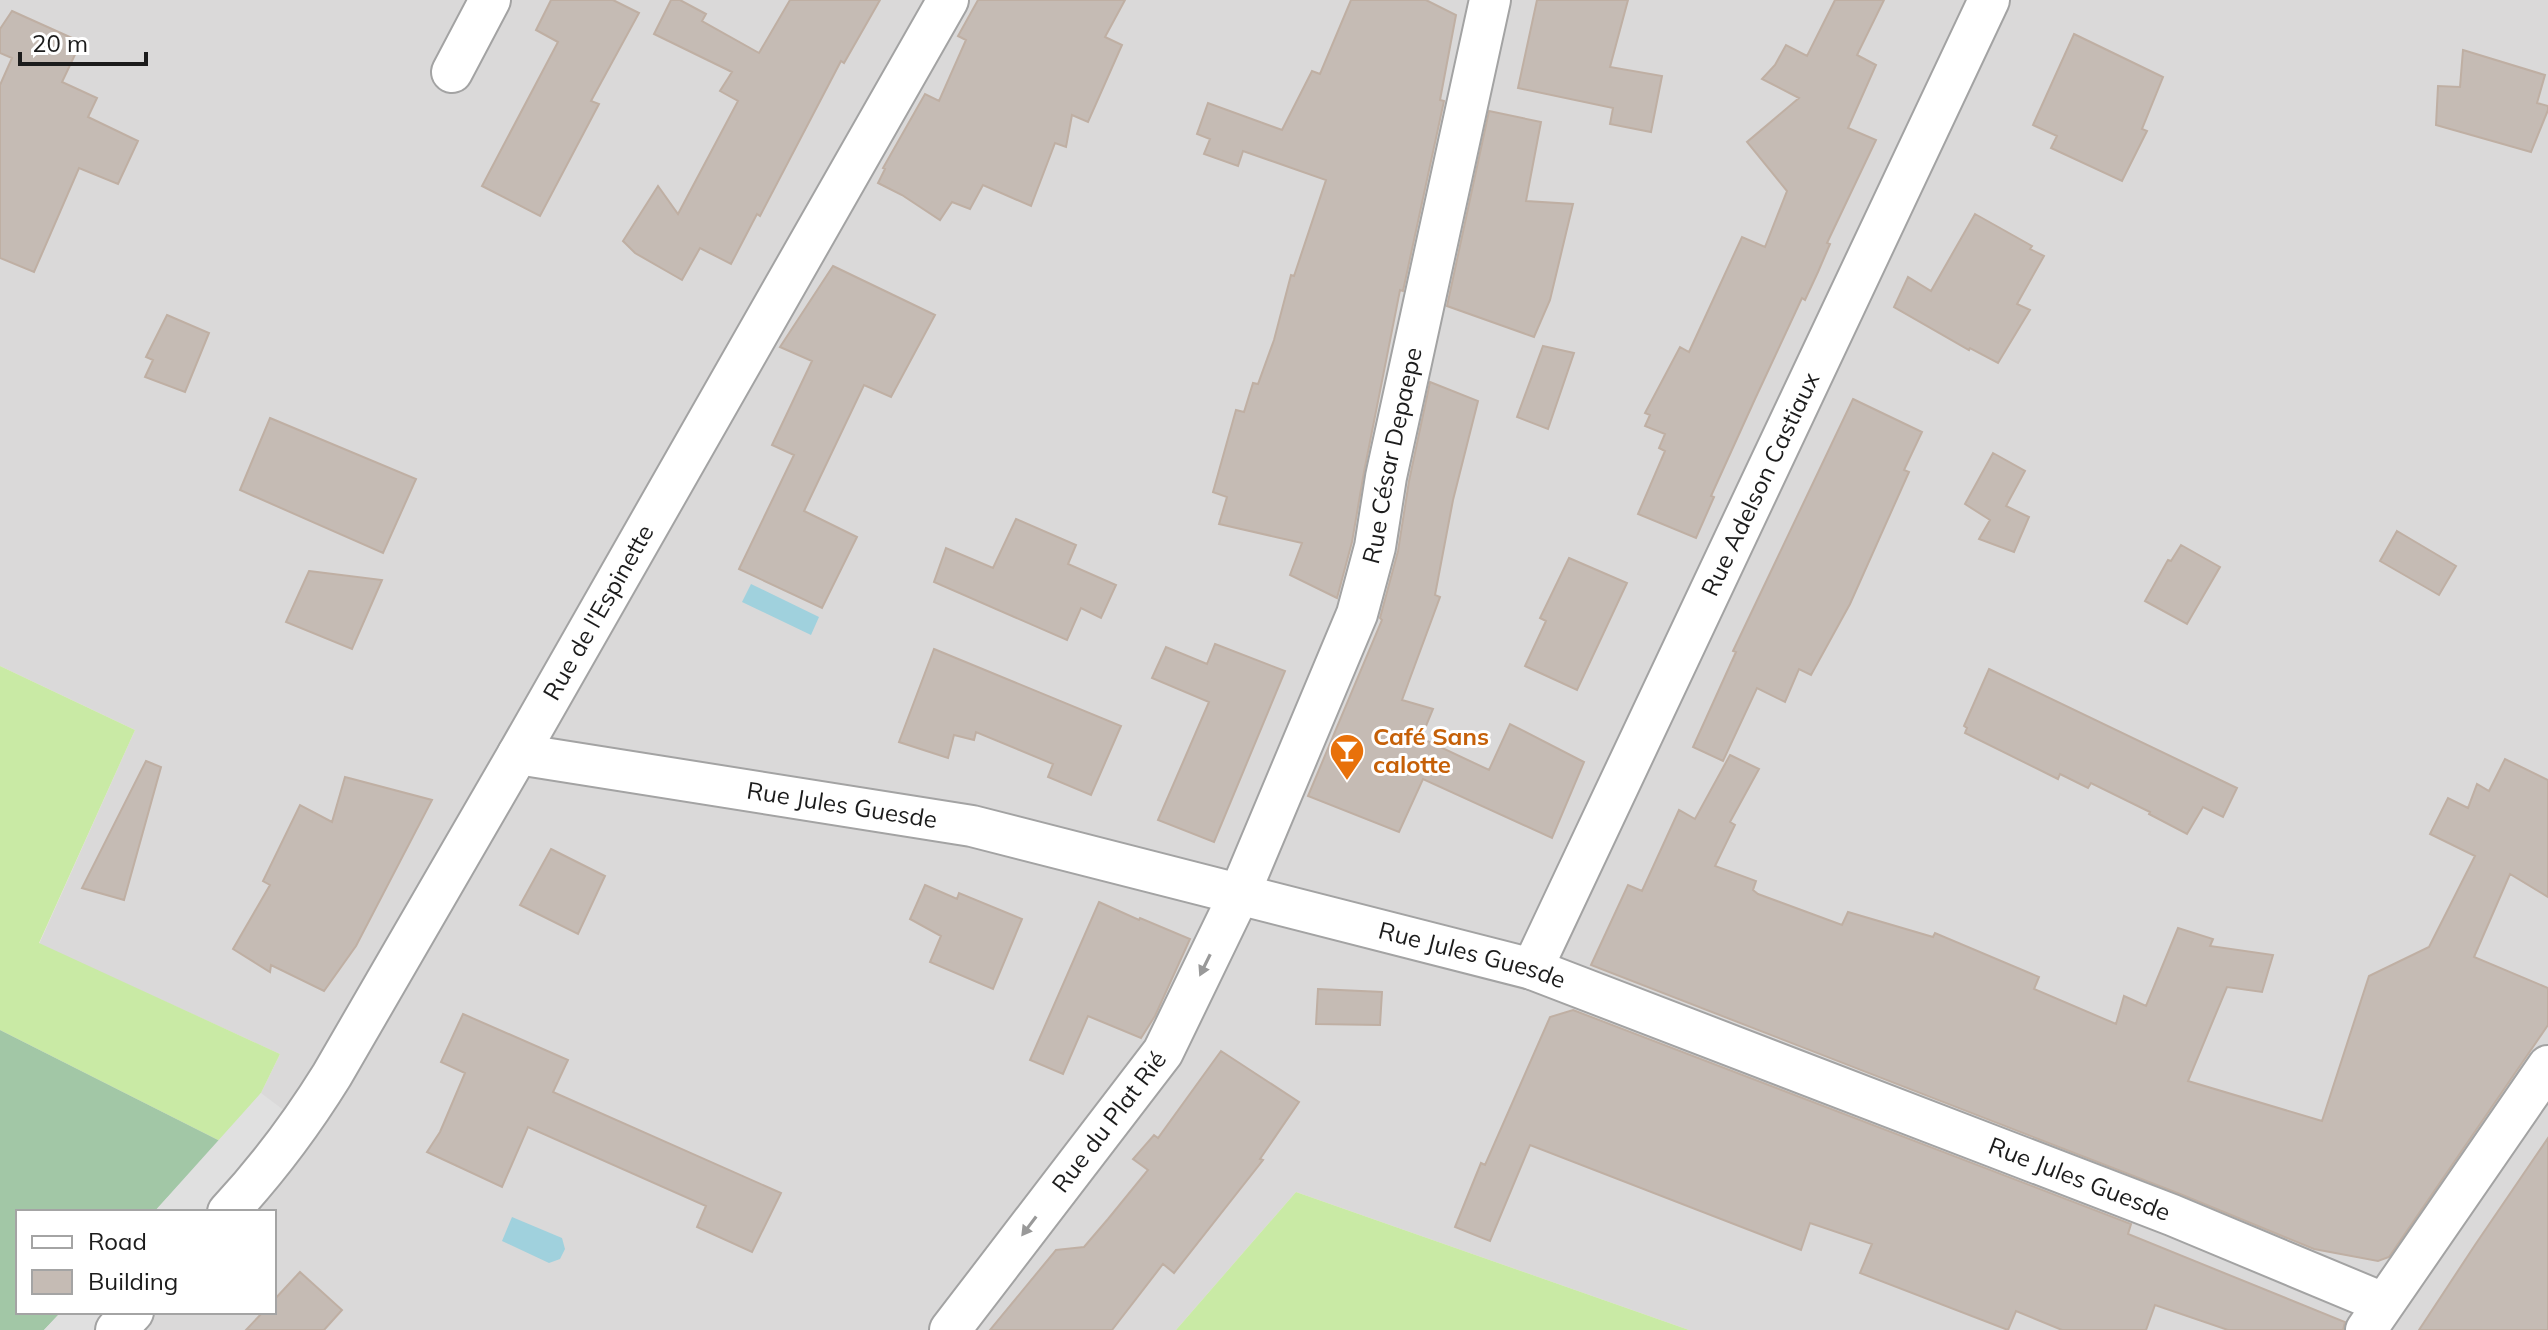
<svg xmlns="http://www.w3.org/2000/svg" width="2548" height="1330" viewBox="0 0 2548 1330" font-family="Mulish,sans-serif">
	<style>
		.residential { fill: #dad9d9 }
		.grass { fill: #c9eaa5 }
		.cemetery { fill: #a2c7a6 }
		.parking { fill: #e0e0e0 }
		.water { fill: #a0d1dd }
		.building { fill: #c5bbb4; stroke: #bfafa3; stroke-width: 2 }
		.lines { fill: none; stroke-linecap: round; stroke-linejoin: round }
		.minor-casing { stroke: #a3a3a3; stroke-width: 44 }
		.minor { stroke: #fff; stroke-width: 40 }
		.oneway { fill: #999 }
		.labels { text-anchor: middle; stroke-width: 6; stroke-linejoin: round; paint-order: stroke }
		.street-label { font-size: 24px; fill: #1c1c1c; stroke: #fff }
		.food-label { font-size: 24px; font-weight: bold; fill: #c56008; stroke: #fff; text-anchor: start }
	</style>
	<rect width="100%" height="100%" fill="#eee9e1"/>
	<!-- residential -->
	<path class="residential" d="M0,0H2548V1330H1689L1296,1192L1176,1330H44L61,1312H274V1212H154L261,1093L280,1054L39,944L135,730L0,666Z"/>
	<!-- grass -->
	<path class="grass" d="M0,666L135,730L39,943L280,1054L261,1093L220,1141L0,1030Z
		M1296,1192L1689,1330H1176Z"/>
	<!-- cemetery -->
	<path class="cemetery" d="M0,1030L220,1141L154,1212H18V1312H61L44,1330H0Z"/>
	<!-- parking -->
	<path class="parking" d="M261,1093L302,1124L228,1212H154Z
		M61,1312H133L116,1330H44Z"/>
	<!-- water -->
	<path class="water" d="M751,584L819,617L811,635L742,602Z
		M512,1217L562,1238L565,1249L560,1259L549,1263L502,1241Z"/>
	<!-- building -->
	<path class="building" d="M551,0H613L639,13L591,101L599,104L540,216L482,186L558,42L536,30Z
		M671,0H680L706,14L702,21L759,53L790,0H880L844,63L841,61L760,216L757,214L731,264L700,248L682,280L635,253L623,241L658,186L678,214L738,101L720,91L732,72L654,34Z
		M978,0H1125L1105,37L1122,45L1088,122L1072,115L1066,147L1055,143L1031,206L983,185L970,209L952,202L940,220L902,195L878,183L885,169L883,168L925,94L939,101L966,40L958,36Z
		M1351,0H1426L1456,15L1440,100L1444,101L1403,291L1400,290L1364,472L1352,542L1337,598L1290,575L1302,543L1219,524L1227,497L1213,492L1236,410L1244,412L1253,383L1258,384L1274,340L1291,275L1294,276L1326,180L1243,151L1238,166L1204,154L1210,139L1197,134L1208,103L1282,130L1312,71L1320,74Z
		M1537,0H1628L1610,67L1662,76L1651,132L1610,124L1613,108L1518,88Z
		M1835,0H1884L1857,55L1876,65L1848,128L1876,140L1827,243L1830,244L1818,272L1805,300L1802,298L1755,399L1711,496L1714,497L1696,538L1638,514L1665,451L1659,448L1665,434L1645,426L1650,415L1645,413L1680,347L1689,352L1742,237L1765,247L1787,191L1747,142L1799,98L1762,79L1775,65L1786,45L1807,56Z
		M12,11L81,42L62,82L97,98L88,117L138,141L118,184L79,168L34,272L0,258V85L12,58L0,53V29Z
		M2074,34L2163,77L2142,129L2147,131L2122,181L2051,148L2057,136L2033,125Z
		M2463,50L2545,75L2537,103L2548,106V110L2531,152L2436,125L2438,86L2460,87Z
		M1489,111L1541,122L1526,201L1573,204L1550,300L1534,337L1447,306Z
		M1975,214L2032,246L2030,249L2044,256L2017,304L2030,310L1998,363L1970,348L1969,350L1894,307L1908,277L1931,291Z
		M833,266L935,315L891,397L864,385L804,511L857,537L822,608L739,569L794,455L772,445L812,361L780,347Z
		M167,315L209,333L185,392L145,377L153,360L146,357Z
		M1543,346L1574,353L1548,429L1517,417Z
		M1430,382L1478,401L1453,500L1435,595L1440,597L1402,700L1433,709L1421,738L1489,770L1510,724L1584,762L1552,838L1423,779L1399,832L1308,796L1382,620L1380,618L1398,551L1409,481Z
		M1853,399L1922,432L1904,470L1909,472L1850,604L1811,675L1799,669L1785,702L1757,688L1723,761L1693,747L1736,652L1733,651Z
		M270,418L416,479L383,553L240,490Z
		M1993,453L2025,471L2006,506L2029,517L2014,552L1979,539L1990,520L1965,504Z
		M1016,519L1076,545L1068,564L1116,585L1101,618L1081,608L1067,640L934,582L946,548L993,568Z
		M2397,531L2456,566L2439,595L2380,561Z
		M2181,545L2220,567L2187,624L2145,601L2168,560L2171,561Z
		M1569,558L1627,583L1577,690L1525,666L1546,621L1540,618Z
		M309,571L382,580L352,649L286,622Z
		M1215,644L1285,671L1214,842L1158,820L1209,702L1152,678L1166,647L1207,664Z
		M934,649L1121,726L1091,795L1048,777L1053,764L976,732L974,740L954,735L948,758L899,742Z
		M1989,669L2237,788L2223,817L2203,807L2187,834L2149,814L2150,812L2091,783L2088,788L2060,774L2058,779L1965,733L1967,728L1964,726Z
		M1730,755L1759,769L1730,822L1735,825L1715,866L1756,881L1753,890L1758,894L1842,925L1848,912L1933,937L1935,933L2039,977L2034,989L2116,1024L2124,996L2146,1006L2178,928L2213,939L2210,946L2273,955L2262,992L2227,987L2188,1081L2322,1121L2369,976L2429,947L2475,856L2430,834L2448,798L2468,808L2477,784L2489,791L2505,759L2548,780V897L2510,874L2474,957L2548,988V1025L2389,1257L2378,1261L2314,1249L2180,1194L1591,965L1628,885L1642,891L1679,810L1695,819Z
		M146,761L161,767L124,900L82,888Z
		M345,777L432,800L356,946L324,991L271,965L270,972L233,949L270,885L263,881L300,805L332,822Z
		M551,849L605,876L578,934L520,905Z
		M925,885L957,899L959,893L1022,919L993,989L930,962L941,936L910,919Z
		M1099,902L1139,920L1140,918L1190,939L1155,1016L1141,1038L1088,1016L1063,1074L1030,1060Z
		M1318,989L1382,992L1380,1025L1316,1024Z
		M1573,1010L2131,1224L2128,1234L2345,1322L2343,1330H2228L2155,1305L2146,1330H2062L2016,1311L2008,1330L1860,1273L1872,1244L1810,1223L1801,1250L1530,1145L1490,1241L1455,1227L1481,1163L1485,1165L1550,1017Z
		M463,1014L568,1060L553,1092L781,1193L752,1252L697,1227L706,1206L528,1127L502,1187L427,1152L440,1132L465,1073L441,1062Z
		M1221,1051L1299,1102L1260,1159L1263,1160L1174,1273L1163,1264L1112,1330H990L1056,1250L1084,1247L1108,1219L1148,1170L1133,1159L1154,1135L1158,1138Z
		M2548,1138V1330H2419L2475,1245Z
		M300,1272L342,1310L324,1330H246L263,1312H274V1300Z"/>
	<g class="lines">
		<defs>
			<g id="minor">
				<path d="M452,72L490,0"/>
				<path id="s1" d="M518,754L972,826L1532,969L2172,1215L2383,1303"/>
				<path id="s2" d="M1532,969L1989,0"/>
				<path id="s3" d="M228,1212C268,1169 301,1125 332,1075L518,754L948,0"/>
				<path d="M116,1330L133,1312"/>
				<path id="s4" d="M950,1330L1163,1052L1239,895L1357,614L1375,547L1386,477L1490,0"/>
				<path d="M2366,1330L2548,1066"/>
			</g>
		</defs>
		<!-- minor casing -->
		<use href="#minor" class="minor-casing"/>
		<!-- minor -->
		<use href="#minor" class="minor"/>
	</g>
	<!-- one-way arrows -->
	<defs><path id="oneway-solid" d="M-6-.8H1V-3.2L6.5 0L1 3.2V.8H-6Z" transform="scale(2)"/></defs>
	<g class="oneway">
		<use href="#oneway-solid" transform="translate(1205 965) rotate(116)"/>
		<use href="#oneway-solid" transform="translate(1029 1226) rotate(127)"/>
	</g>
	<!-- icons -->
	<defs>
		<symbol id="bar-pin" viewBox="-11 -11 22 30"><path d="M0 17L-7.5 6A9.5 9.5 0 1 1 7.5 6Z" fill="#e8710a" stroke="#fff"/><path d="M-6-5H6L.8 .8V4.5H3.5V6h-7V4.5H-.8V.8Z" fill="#fff"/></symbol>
	</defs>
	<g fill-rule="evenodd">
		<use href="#bar-pin" x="1327" y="731" width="40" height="54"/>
	</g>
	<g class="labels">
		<!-- street labels -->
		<g class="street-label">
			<text dy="8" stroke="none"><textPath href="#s4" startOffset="992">Rue César Depaepe</textPath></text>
			<text dy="8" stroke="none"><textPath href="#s2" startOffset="536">Rue Adelson Castiaux</textPath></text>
			<text dy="8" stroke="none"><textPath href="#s3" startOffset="706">Rue de l'Espinette</textPath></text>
			<text dy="8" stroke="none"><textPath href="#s1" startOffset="328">Rue Jules Guesde</textPath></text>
			<text dy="8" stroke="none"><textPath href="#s1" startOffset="976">Rue Jules Guesde</textPath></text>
			<text dy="8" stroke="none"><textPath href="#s4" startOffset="262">Rue du Plat Rié</textPath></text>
			<text dy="8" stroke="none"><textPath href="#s1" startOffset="1624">Rue Jules Guesde</textPath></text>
		</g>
		<!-- food labels -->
		<g class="food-label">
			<text x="1373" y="745">Café Sans<tspan x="1373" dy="28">calotte</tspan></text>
		</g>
	</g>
	<!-- legend -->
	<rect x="16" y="1210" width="260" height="104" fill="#ffffff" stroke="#a4a4a4" stroke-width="2"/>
	<rect x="32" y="1236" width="40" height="12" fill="#ffffff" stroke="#a4a4a4" stroke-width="2"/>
	<text x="88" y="1250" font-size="24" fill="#1c1c1c">Road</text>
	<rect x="32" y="1270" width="40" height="24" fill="#c5bbb4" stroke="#a4a4a4" stroke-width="2"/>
	<text x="88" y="1290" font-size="24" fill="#1c1c1c">Building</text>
	<!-- scale -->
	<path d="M20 52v12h126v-12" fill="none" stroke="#1c1c1c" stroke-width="4"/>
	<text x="32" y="52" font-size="24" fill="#1c1c1c" stroke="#ffffff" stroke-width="6" paint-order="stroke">20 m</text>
</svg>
